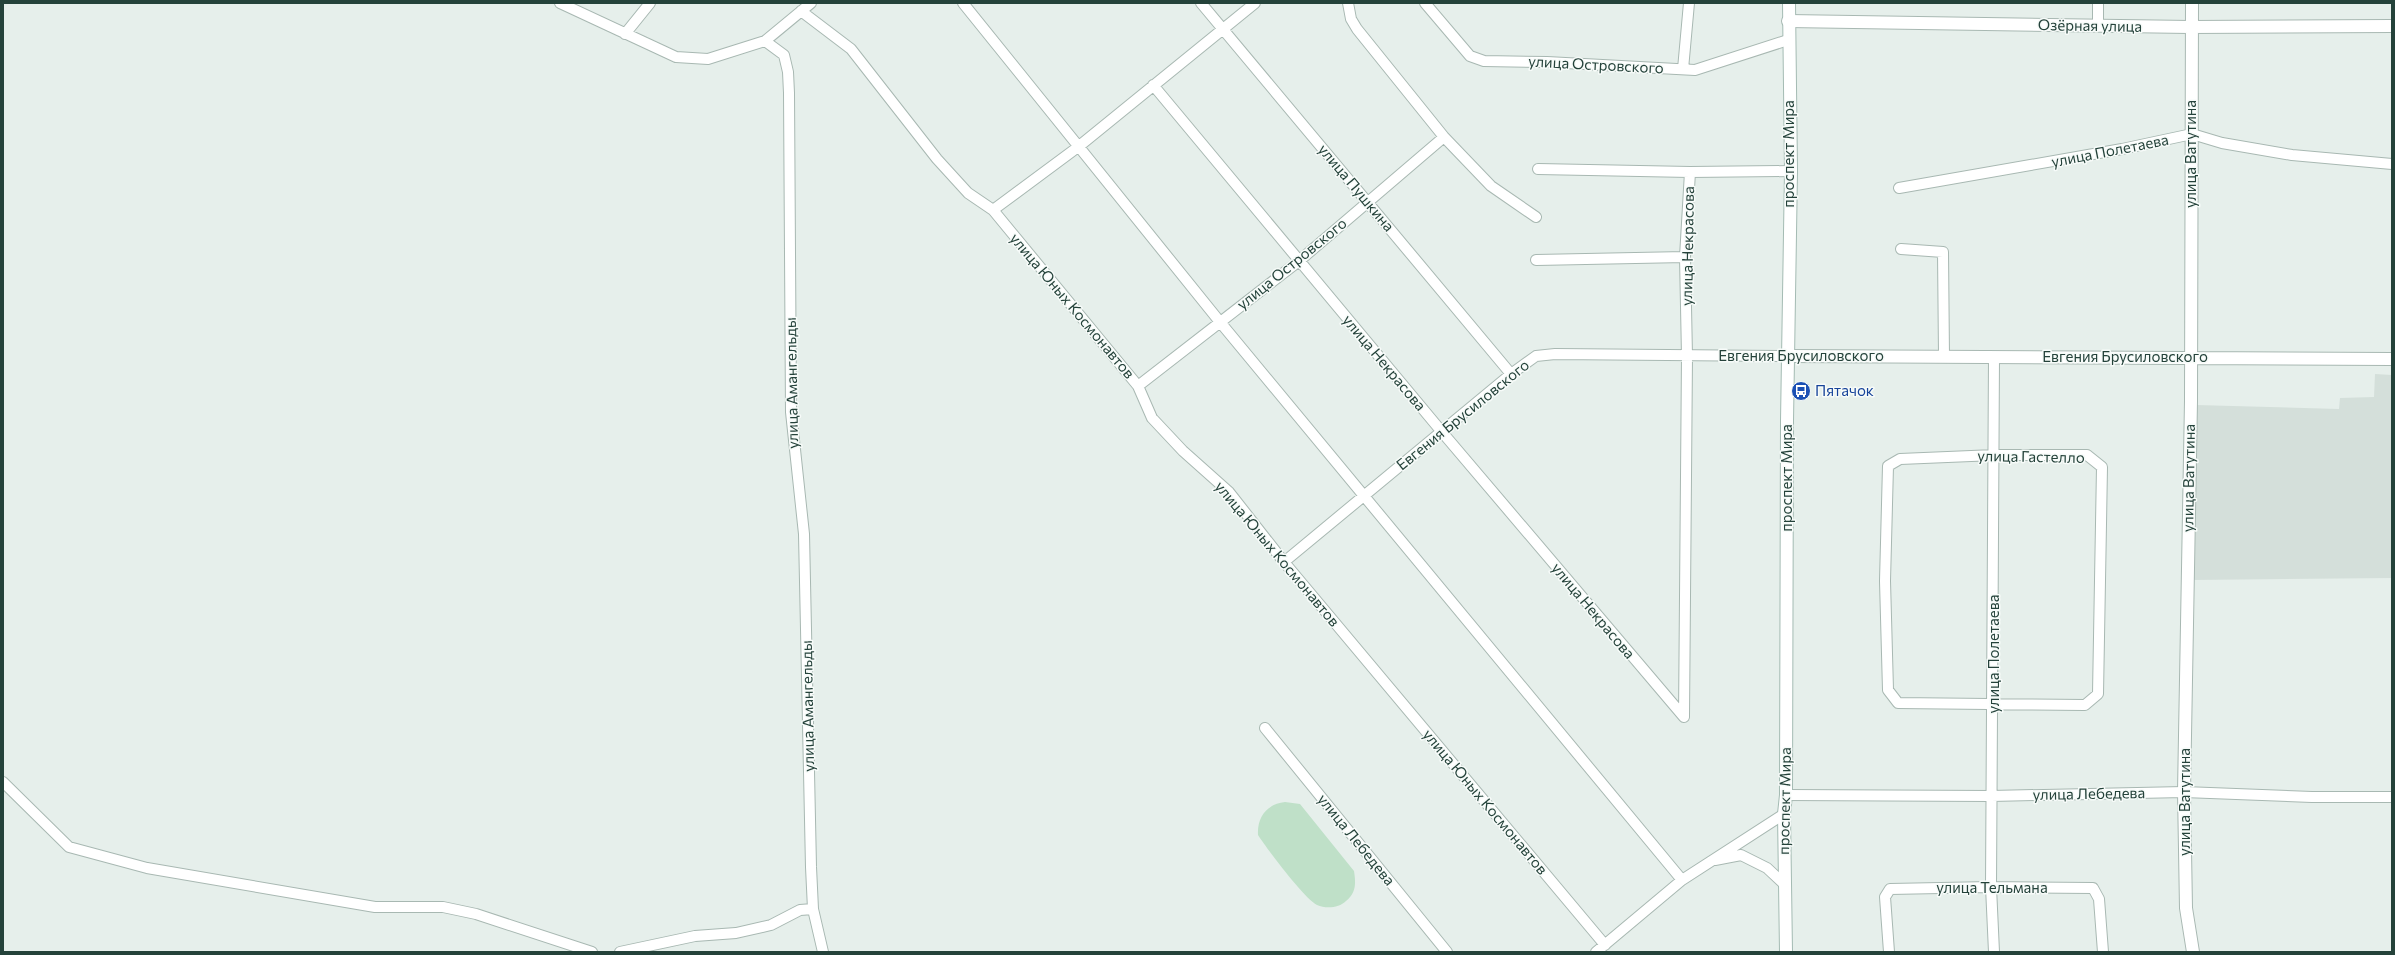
<svg xmlns="http://www.w3.org/2000/svg" width="2395" height="955" viewBox="0 0 2395 955" font-family="Commissioner,sans-serif">
	<style>
		.built { fill: #d4dfda }
		.green { fill: #bfe0c8 }
		.lines { fill: none; stroke-linecap: round; stroke-linejoin: round }
		.minor-casing { stroke: #a8b8b2; stroke-width: 12 }
		.tertiary-casing { stroke: #a8b8b2; stroke-width: 14 }
		.secondary-casing { stroke: #a4bbb3; stroke-width: 14 }
		.minor { stroke: #fff; stroke-width: 10 }
		.tertiary { stroke: #fff; stroke-width: 12 }
		.secondary { stroke: #fff; stroke-width: 12 }
		.labels { text-anchor: middle; stroke-width: 3; stroke-linejoin: round; paint-order: stroke }
		.street-label { font-size: 15px; fill: #24423a; stroke: #f7fbf9 }
		.transit-label { font-size: 15px; fill: #164399; stroke: #f7fbf9; text-anchor: start }
	</style>
	<rect width="100%" height="100%" fill="#e6efeb"/>
	<!-- built -->
	<path class="built" d="M2375,374L2392,375V578L2192,580L2196,405L2339,409L2340,398L2374,397Z"/>
	<!-- green -->
	<path class="green" d="M1285,802L1300,804L1354,871C1356,884 1356,893 1346,901C1339,908 1326,909 1317,905C1304,898 1267,849 1258,835C1257,817 1267,804 1285,802Z"/>
	<g class="lines">
		<defs>
			<path id="minor" d="M560,3L676,57L708,59L765,41L784,55L788,72L789,93L791,412L804,534L811,867L813,909L823,952
				M963,3L1220,322L1682,880
				M1201,3L1511,374
				M1348,3L1351,19L1357,29L1444,137L1491,186L1536,217
				M1425,3L1470,56L1484,61L1547,62L1695,70L1788,40
				M801,11L851,49L937,159L968,193L993,210L1138,386L1152,418L1183,451L1229,492L1284,562L1605,945
				M2098,26V3
				M625,34L650,3
				M765,41L811,3
				M1683,69L1689,3
				M1153,85L1442,432L1684,717
				M1538,169L1690,172L1791,171
				M1899,188L2122,149L2192,134L2222,143L2292,155L2392,164
				M993,210L1078,147L1255,3
				M1901,249L1943,252L1944,356
				M1536,260L1685,257
				M1994,357L1991,887L1994,952
				M1138,386L1299,261L1444,137
				M1995,455H2087L2102,467L2098,694L2085,705L1898,703L1888,690L1885,581L1888,466L1900,459Z
				M1284,562L1511,374L1536,356L1555,354L1788,356
				M1684,717L1687,356L1685,257L1690,172
				M1265,728L1447,952
				M3,782L69,847L147,868L375,907H443L476,914L592,952
				M1786,795L1991,796L2184,792L2312,797H2392
				M1715,860L1741,855L1767,868L1784,884
				M620,952L695,936L736,933L771,925L800,910L813,909
				M1596,952L1682,880L1784,814
				M1889,952L1885,897L1890,889L1991,887L2093,888L2099,899L2103,952"/>
			<path id="tertiary" d="M2192,3L2191,401L2184,792L2186,908L2193,952
				M1788,21L2190,27L2392,26
				M1788,356L2392,359"/>
			<path id="secondary" d="M1786,952L1784,814L1786,795L1787,421L1791,171L1789,3"/>
		</defs>
		<!-- minor casing -->
		<use href="#minor" class="minor-casing"/>
		<!-- tertiary casing -->
		<use href="#tertiary" class="tertiary-casing"/>
		<!-- secondary casing -->
		<use href="#secondary" class="secondary-casing"/>
		<!-- minor -->
		<use href="#minor" class="minor"/>
		<!-- tertiary -->
		<use href="#tertiary" class="tertiary"/>
		<!-- secondary -->
		<use href="#secondary" class="secondary"/>
	</g>
	<!-- icons -->
	<defs>
		<symbol id="bus-disc" viewBox="-11 -11 22 22"><circle r="9.5" fill="#1a4fb4" stroke="#f7fbf9"/><path d="M-5-6H5V4H4V6H2V4H-2V6H-4V4H-5ZM-3.5-4V0h7V-4ZM-3.5 1.2v1.5H-2V1.2ZM2 1.2v1.5H3.5V1.2Z" fill="#fff"/></symbol>
	</defs>
	<g fill-rule="evenodd">
		<use href="#bus-disc" x="1790" y="380" width="22" height="22"/>
	</g>
	<g class="labels">
		<!-- street labels -->
		<g class="street-label">
			<text transform="translate(2090 26) rotate(1)" y="5">Озёрная улица</text>
			<text transform="translate(1596 65) rotate(3)" y="5">улица Островского</text>
			<text transform="translate(2110 151) rotate(-11)" y="5">улица Полетаева</text>
			<text transform="translate(1789 154) rotate(-90)" y="5">проспект Мира</text>
			<text transform="translate(2191 154) rotate(-90)" y="5">улица Ватутина</text>
			<text transform="translate(1356 188) rotate(50)" y="5">улица Пушкина</text>
			<text transform="translate(1688 246) rotate(-89)" y="5">улица Некрасова</text>
			<text transform="translate(1292 264) rotate(-39)" y="5">улица Островского</text>
			<text transform="translate(1072 306) rotate(50)" y="5">улица Юных Космонавтов</text>
			<text x="1801" y="361">Евгения Брусиловского</text>
			<text x="2125" y="362">Евгения Брусиловского</text>
			<text transform="translate(1384 363) rotate(50)" y="5">улица Некрасова</text>
			<text transform="translate(792 383) rotate(-91)" y="5">улица Амангельды</text>
			<text transform="translate(1463 415) rotate(-39)" y="5">Евгения Брусиловского</text>
			<text transform="translate(2031 457) rotate(1)" y="5">улица Гастелло</text>
			<text transform="translate(1787 478) rotate(-90)" y="5">проспект Мира</text>
			<text transform="translate(2189 478) rotate(-89)" y="5">улица Ватутина</text>
			<text transform="translate(1277 554) rotate(50)" y="5">улица Юных Космонавтов</text>
			<text transform="translate(1593 611) rotate(50)" y="5">улица Некрасова</text>
			<text transform="translate(1994 654) rotate(-90)" y="5">улица Полетаева</text>
			<text transform="translate(808 706) rotate(-91)" y="5">улица Амангельды</text>
			<text transform="translate(2089 794) rotate(-1)" y="5">улица Лебедева</text>
			<text transform="translate(1785 801) rotate(-89)" y="5">проспект Мира</text>
			<text transform="translate(1485 802) rotate(50)" y="5">улица Юных Космонавтов</text>
			<text transform="translate(2185 802) rotate(-90)" y="5">улица Ватутина</text>
			<text transform="translate(1356 840) rotate(51)" y="5">улица Лебедева</text>
			<text x="1992" y="893">улица Тельмана</text>
		</g>
		<!-- transit labels -->
		<g class="transit-label">
			<text x="1815" y="396">Пятачок</text>
		</g>
	</g>
	<!-- border -->
	<rect width="2395" height="955" fill="none" stroke="#24423a" stroke-width="8"/>
</svg>
